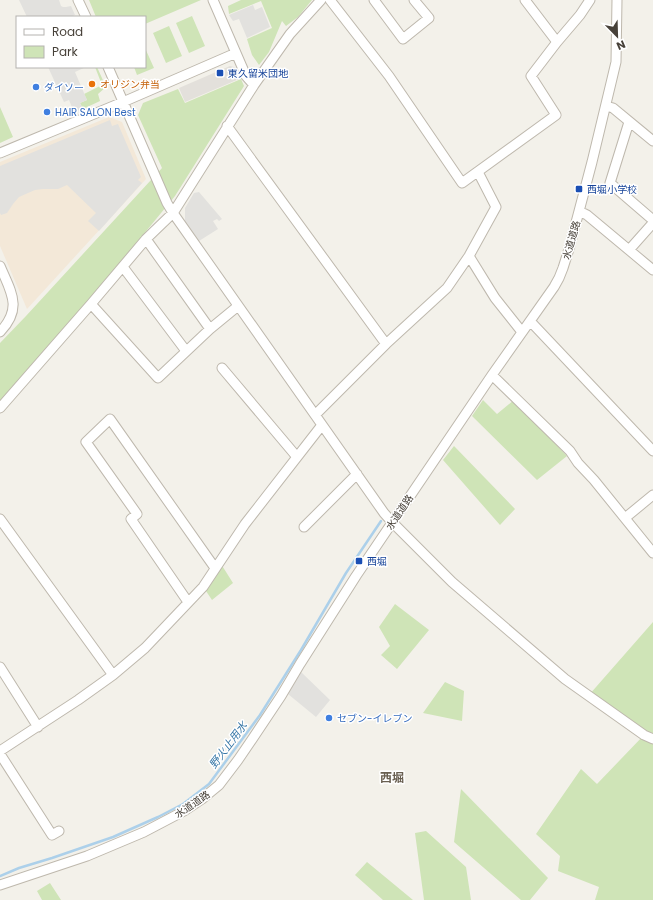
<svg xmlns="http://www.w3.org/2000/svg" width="653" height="900" viewBox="0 0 653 900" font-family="Poppins,'Noto Sans JP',sans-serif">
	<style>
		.commercial { fill: #f3e8d8 }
		.industrial { fill: #e3e0db }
		.green { fill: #cfe4b7 }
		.parking { fill: #e2e1de }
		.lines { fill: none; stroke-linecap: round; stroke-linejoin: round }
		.stream { stroke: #acd0ea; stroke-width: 2.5 }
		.minor-casing { stroke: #beb8ad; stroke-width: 11 }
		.minor { stroke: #fff; stroke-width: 9 }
		.transit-dot { fill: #1a4fb4; stroke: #fff; stroke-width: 1.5 }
		.food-dot { fill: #e8710a; stroke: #fff; stroke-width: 1.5 }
		.shop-dot { fill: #3f7fe0; stroke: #fff; stroke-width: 1.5 }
		.labels { text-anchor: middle; stroke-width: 3; stroke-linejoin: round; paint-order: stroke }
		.transit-label { font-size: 10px; fill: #164399; stroke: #fff; text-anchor: start }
		.food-label { font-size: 10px; fill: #c56008; stroke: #fff; text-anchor: start }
		.shop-label { font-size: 10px; fill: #366cbe; stroke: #fff; text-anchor: start }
		.street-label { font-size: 10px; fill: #474139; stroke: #fff }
		.water-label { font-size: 11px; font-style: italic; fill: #3b7aa9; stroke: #fff }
		.quarter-label { font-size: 12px; font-weight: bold; fill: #695f51; stroke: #fff }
	</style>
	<rect width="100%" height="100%" fill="#f3f1ea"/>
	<!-- commercial -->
	<path class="commercial" d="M109,117L122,122L146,179L27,309L0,246V162Z"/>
	<!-- industrial -->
	<path class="industrial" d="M230,66L234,67L239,79L185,102L179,88Z"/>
	<!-- green -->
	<path class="green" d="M89,0H201L145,24V17H96Z
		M241,0H312L298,17L286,26L282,21L269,52L259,65L252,55L247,39L272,28L261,1L229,14L228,6Z
		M192,16L205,46L189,53L176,23Z
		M169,26L182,56L166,63L153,33Z
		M145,48L154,68L137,75L134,67H145Z
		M95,67H97L106,87L98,94L100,101L83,109L80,103L87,100L84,94L102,85Z
		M241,79L244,86L175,196L46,353L0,403V343L26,316L162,168L138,115L143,103L178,89L185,103Z
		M0,107L13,137L0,143Z
		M483,400L497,414L514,400L567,456L537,480L472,416Z
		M454,446L515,509L500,525L443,460Z
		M221,564L233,583L212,600L204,588Z
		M395,604L429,630L397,669L381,655L390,646L379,627Z
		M653,622V900H595L599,887L558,871L560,856L536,834L581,769L597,784L644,735L589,695Z
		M445,682L464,691L462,721L423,713Z
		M461,789L548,878L530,900H521L454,842Z
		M426,831L466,867L471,900H424L415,833Z
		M367,862L413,900H383L355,875Z
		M50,883L61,900H42L37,891Z"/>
	<!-- parking -->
	<path class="parking" d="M19,0H59L61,6L63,7H66L71,6L75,15L70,17H27Z
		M253,5L255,10L262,7L270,27L247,38L239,19L233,21L229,15Z
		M48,67H86L75,72L87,100L80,103L83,109L74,112L69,100L64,102Z
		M110,120L112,126L118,124L141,177L138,180L142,183L99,231L88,221L96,213L67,185L58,189H43L35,190L28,193L19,197L13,204L7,213L1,215L0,213V166Z
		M199,192L222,219L219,221L217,219L213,221L218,229L199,241L185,222V208L194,193Z
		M301,672L330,700L316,717L288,694Z"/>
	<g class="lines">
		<!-- stream -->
		<path class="stream" d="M0,876L19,868L52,858L113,837L158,817L183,804L209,784L260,715L301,650L346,573L381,521"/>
		<defs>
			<path id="minor" d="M78,0L86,17
				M213,0L246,76L254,85
				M330,0L389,76L462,183L556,115L531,76L557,42L580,15L590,0
				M374,0L403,39L429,18L414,0
				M525,0L557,42
				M108,67L167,203L173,213L384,513L392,522L452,582L565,679L644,735L653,739
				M606,106L613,108L653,141
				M629,122L610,183L653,220
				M227,126L386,344
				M0,153L123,102L236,53
				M579,211L587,215L653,270
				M146,239L210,329
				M629,250L653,223
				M469,256L495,298L522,332
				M0,266C11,292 23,308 0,332
				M123,267L186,351
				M91,304L158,378L210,329L238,306
				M530,321L653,451
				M222,368L297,457
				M492,375L570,451L578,463L594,480L653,553
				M0,408L91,304L146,239L173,213L254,85L290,34L321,0
				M315,415L386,344L447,288L469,256L496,207L478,172
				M625,518L653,495
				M0,519L113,675
				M304,527L357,474
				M188,602L131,519L137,514L86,442L110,419L215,568
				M0,667L38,727
				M0,751L78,700L113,675L145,648L203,587L245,524L322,425
				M0,754L52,835L59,831
				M0,885L87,856L144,832L184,811L202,799L219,785L238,760L253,738L281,696L300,664L356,576L492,375L554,287L559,278L563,268L569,249L592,162L611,83L616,62L617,0"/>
		</defs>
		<!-- minor casing -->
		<use href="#minor" class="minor-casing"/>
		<!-- minor -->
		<use href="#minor" class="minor"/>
	</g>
	<!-- markers -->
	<g class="transit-dot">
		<rect x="216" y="69" width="8" height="8" rx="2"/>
		<rect x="575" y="185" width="8" height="8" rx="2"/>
		<rect x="355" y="557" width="8" height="8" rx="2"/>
	</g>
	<circle class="food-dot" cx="92" cy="84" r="4"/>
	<g class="shop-dot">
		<circle cx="36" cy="87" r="4"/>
		<circle cx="47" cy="112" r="4"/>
		<circle cx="329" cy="718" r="4"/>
	</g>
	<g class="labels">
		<!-- transit labels -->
		<g class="transit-label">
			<text x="228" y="77">東久留米団地</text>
			<text x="587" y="193">西堀小学校</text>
			<text x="367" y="565">西堀</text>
		</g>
		<!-- food labels -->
		<g class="food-label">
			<text x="100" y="88">オリジン弁当</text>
		</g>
		<!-- shop labels -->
		<g class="shop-label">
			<text x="44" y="91">ダイソー</text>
			<text x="55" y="116">HAIR SALON Best</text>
			<text x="337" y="722">セブン-イレブン</text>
		</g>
		<!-- street labels -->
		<g class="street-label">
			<text transform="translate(571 240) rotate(-74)" y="4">水道道路</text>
			<text transform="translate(399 512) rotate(-56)" y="4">水道道路</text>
			<text transform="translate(192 804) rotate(-34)" y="4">水道道路</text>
		</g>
		<!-- water labels -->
		<g class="water-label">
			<text transform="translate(228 745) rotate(-53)" y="4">野火止用水</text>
		</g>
		<!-- quarter labels -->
		<g class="quarter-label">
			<text x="392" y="782">西堀</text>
		</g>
	</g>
	<!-- legend -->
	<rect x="16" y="16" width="130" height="52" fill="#ffffff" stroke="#b5b3b0"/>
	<rect x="24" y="29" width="20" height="6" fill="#ffffff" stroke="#b5b3b0"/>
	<text x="52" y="36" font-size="12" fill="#474139">Road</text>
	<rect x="24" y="46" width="20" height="12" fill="#cfe4b7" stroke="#b5b3b0"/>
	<text x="52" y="56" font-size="12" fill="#474139">Park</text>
	<!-- north arrow -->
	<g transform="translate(617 36) rotate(157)" stroke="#ffffff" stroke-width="3" paint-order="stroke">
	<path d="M0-3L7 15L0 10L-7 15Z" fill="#474139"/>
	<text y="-6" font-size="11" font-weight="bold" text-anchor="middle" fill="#474139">N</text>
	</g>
</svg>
